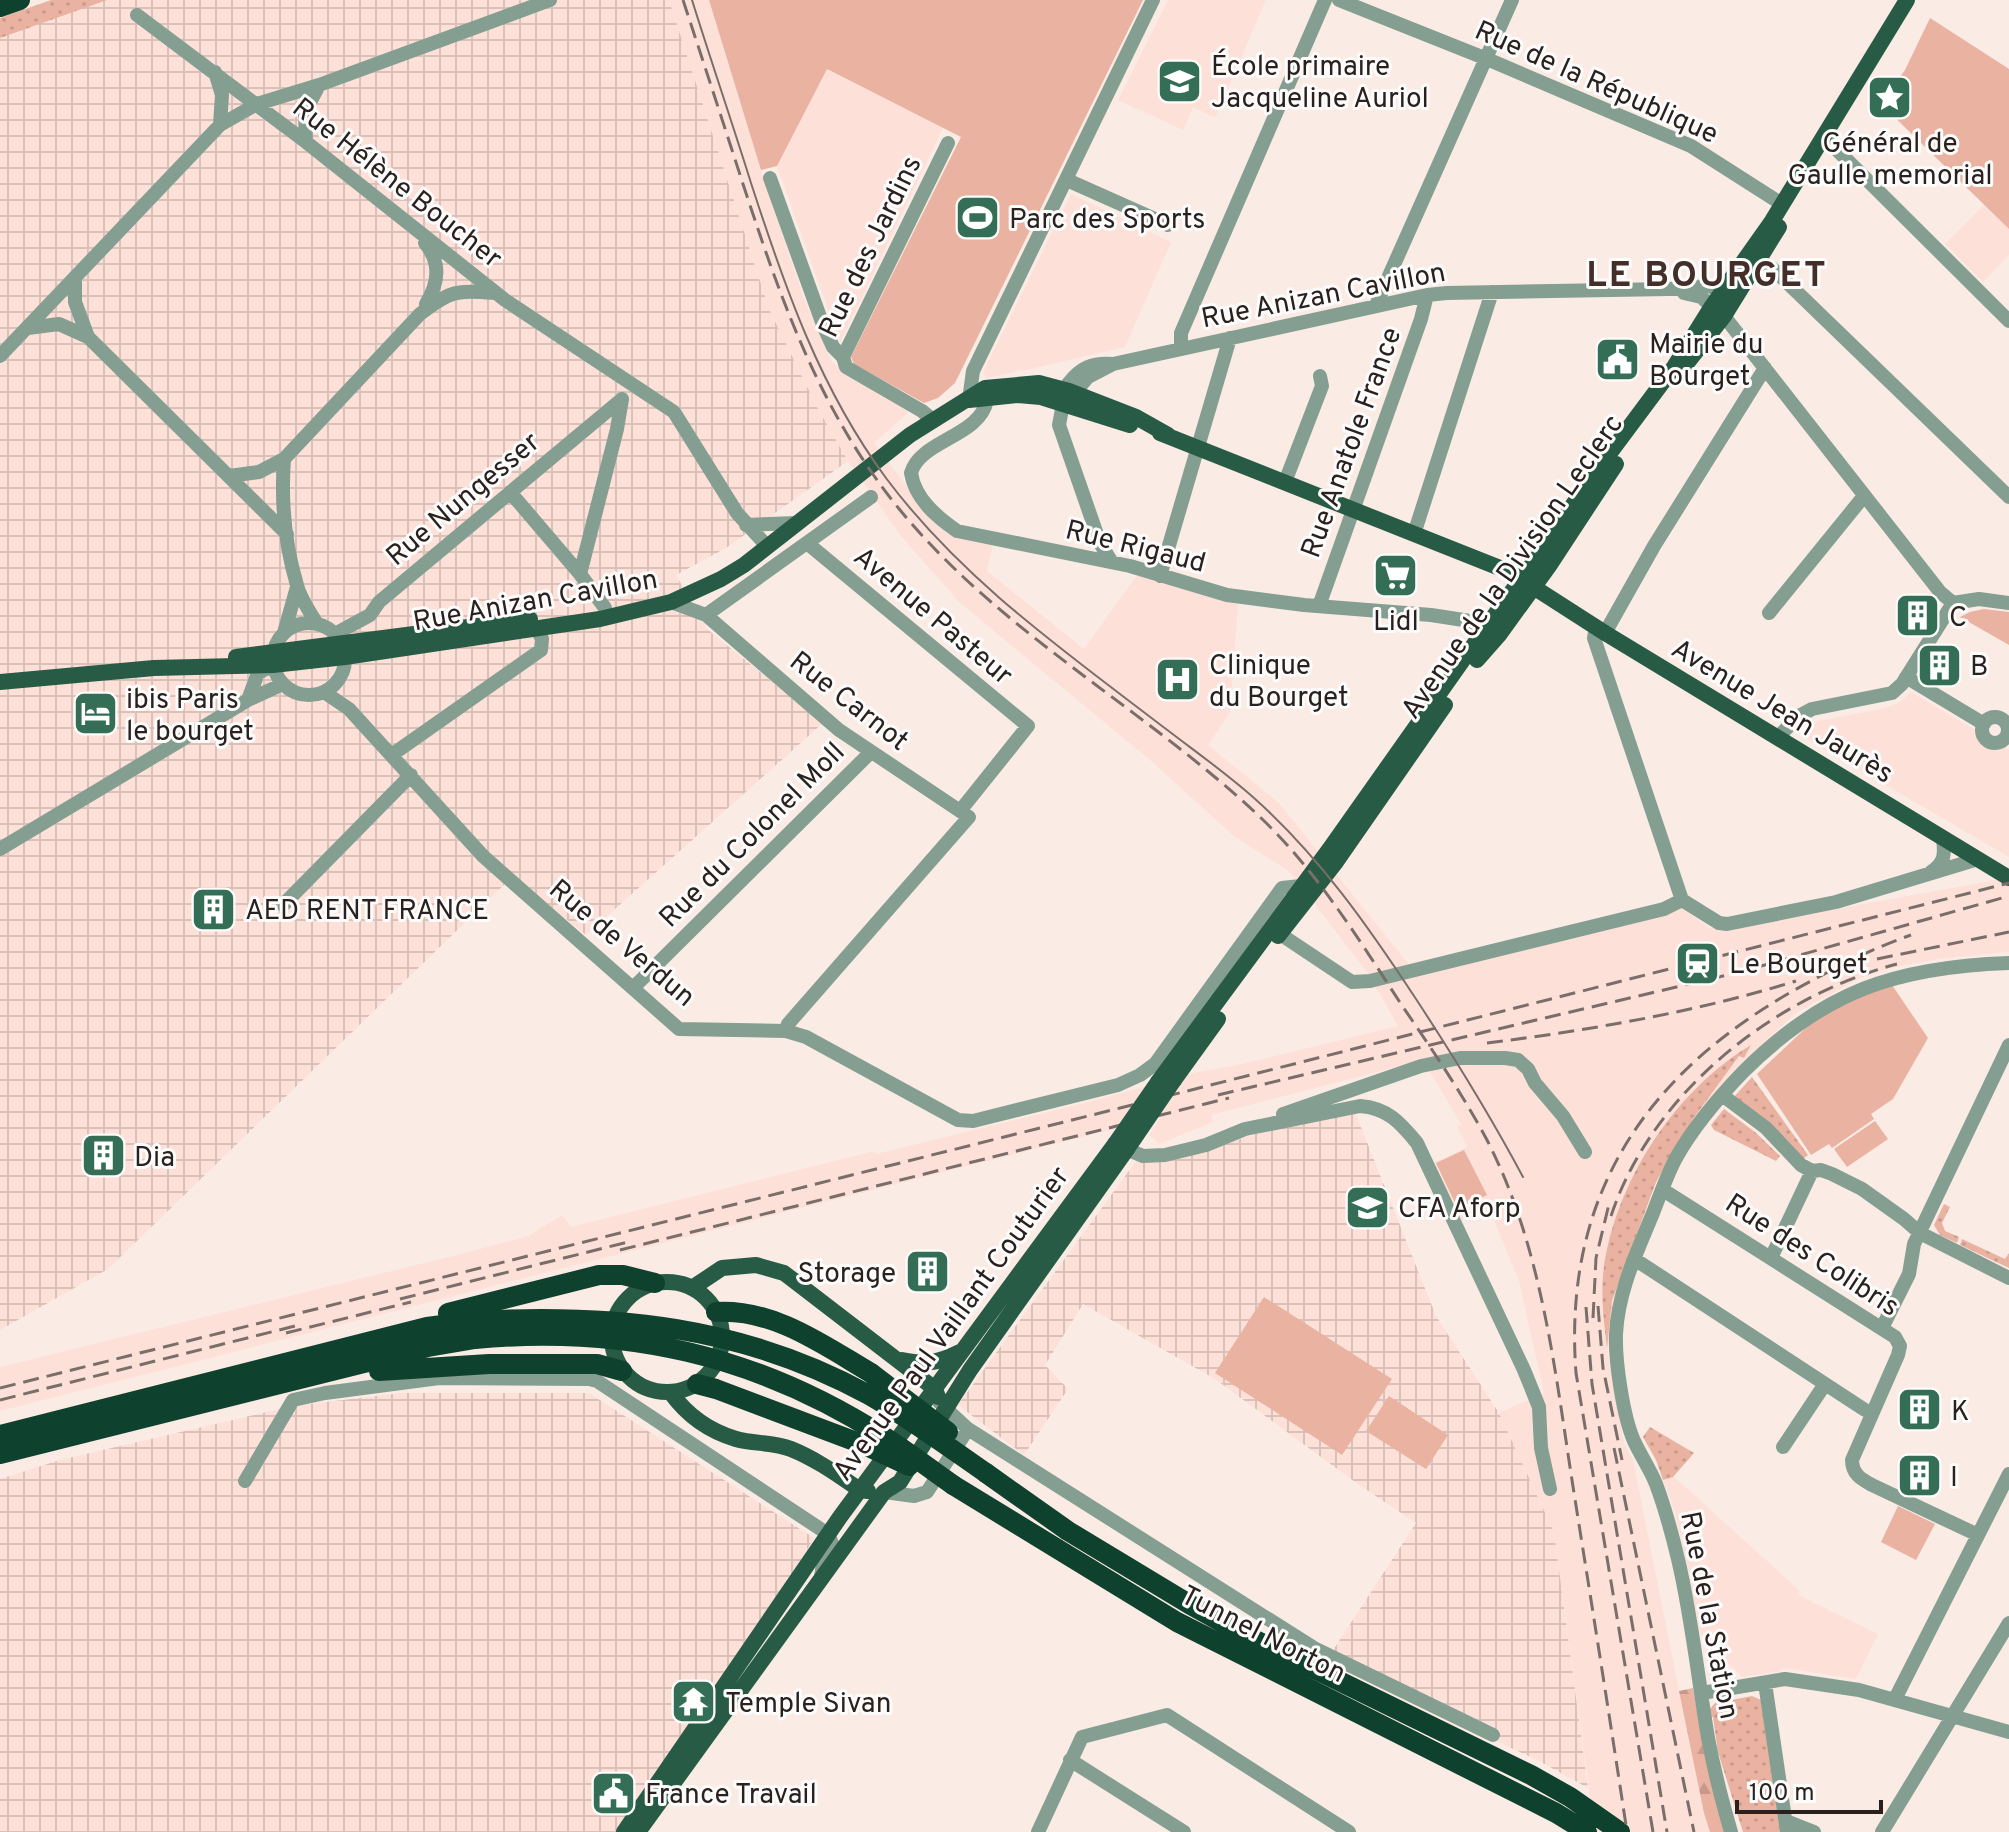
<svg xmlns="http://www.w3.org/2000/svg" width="2009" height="1832" viewBox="0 0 2009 1832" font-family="Overpass,sans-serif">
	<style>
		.built { fill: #fde1d8 }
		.industrial { fill: url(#industrial-grid) }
		.grass { fill: url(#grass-dots) }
		.forest { fill: url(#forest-firs) }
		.park { fill: #e9b2a1 }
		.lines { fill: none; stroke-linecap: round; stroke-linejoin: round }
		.minor { stroke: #849e91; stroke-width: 14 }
		.major { stroke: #285b46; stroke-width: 16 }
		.highway { stroke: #0f412f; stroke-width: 20 }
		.tram { stroke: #7a6e6a; stroke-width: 2 }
		.rail { stroke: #7a6e6a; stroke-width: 3; stroke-dasharray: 16 8; stroke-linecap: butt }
		.major-bridge { stroke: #285b46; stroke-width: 16 }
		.highway-bridge { stroke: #0f412f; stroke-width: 20 }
		.labels { text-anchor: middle; stroke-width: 6; stroke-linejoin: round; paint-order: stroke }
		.poi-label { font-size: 28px; fill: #2a211e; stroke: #fcfcfc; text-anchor: start }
		.street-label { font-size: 28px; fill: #2a211e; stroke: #fcfcfc }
		.district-label { font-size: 36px; font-weight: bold; letter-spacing: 2px; fill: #432e28; stroke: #fcfcfc }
	</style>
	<defs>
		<pattern id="industrial-grid" width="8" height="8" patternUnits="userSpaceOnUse" patternTransform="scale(2)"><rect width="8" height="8" fill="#fde1d8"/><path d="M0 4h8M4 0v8" fill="none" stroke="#d9c1b9"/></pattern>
		<pattern id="grass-dots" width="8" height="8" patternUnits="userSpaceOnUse" patternTransform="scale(2)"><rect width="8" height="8" fill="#e9b2a1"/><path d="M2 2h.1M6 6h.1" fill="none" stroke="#c8998a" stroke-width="1.8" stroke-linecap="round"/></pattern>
		<pattern id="forest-firs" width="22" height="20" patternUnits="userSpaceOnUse" patternTransform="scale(2)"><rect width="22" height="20" fill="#e9b2a1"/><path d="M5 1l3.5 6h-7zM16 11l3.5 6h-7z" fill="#c8998a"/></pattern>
	</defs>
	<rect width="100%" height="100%" fill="#fbebe5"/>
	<!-- built -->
	<path class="built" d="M669,0H709L761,170L804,299L832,362L910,411L874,443L909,489L946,533L993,544L987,571L1084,649L1138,574L1238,604L1230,712L1208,745L1279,803L1418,976L1682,908L1709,928L1725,929L1985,882L2009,875V952L1938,959L1890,968L1860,978L1796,1013L1734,1070L1693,1119L1658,1179L1633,1239L1613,1298L1608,1354L1624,1443L1633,1460L1679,1691L1710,1832H1595L1554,1532L1499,1413L1544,1393L1519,1281L1489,1208L1459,1221L1432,1164L1467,1147L1457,1127L1461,1124L1423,1060L1211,1115L1213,1122L1159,1144L1149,1135L1161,1117L0,1411V1367L465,1253L528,1236L562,1215L571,1227L875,1151L876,1154L1100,1099L1193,1073L1238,1065L1398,1026L1367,972L1289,871L1235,837L1150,760L959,602L901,536L848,461L817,407L769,309Z
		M1168,0H1266L1215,118L1193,107L1183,130L1118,100Z
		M826,69L943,128L840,343L777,166Z
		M1071,194L1171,242L1125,347L1022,371L1018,369L1016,372L987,378L983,372Z
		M1984,205L2009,229V255L1983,282L1945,244Z
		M1911,692L2009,750V857L1802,736L1808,726L1818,721L1886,708L1900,702Z
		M1672,1475L1799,1590L1798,1595L1878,1634L1856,1679L1785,1668L1777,1672L1742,1677L1700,1634L1685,1555L1675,1512L1663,1480Z"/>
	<!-- industrial -->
	<path class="industrial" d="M106,0H669L769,309L817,407L848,461L726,548L676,575L707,629L823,723L586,935L513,876L108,1269L0,1330V35Z
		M1355,1112L1436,1316L1499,1413L1554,1532L1588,1788L1539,1761L1326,1661L1416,1523L1355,1482L1215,1379L1083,1304L1045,1365L1068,1389L1024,1455L958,1405L1136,1161L1188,1156L1287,1124Z
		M401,1393H589L814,1538L757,1636L721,1676L617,1832H0V1479L60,1460L293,1406Z"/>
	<!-- grass -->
	<path class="grass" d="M51,0H107L0,38V18Z
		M1751,1045L1744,1058L1739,1056L1693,1119L1656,1182L1612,1301L1607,1348C1604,1324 1601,1299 1603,1275C1613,1185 1674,1091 1751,1045Z
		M1752,1077L1808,1155L1802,1160L1733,1098Z
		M1724,1109L1755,1132L1780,1156L1776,1161L1714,1130L1711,1125Z
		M1944,1204L1950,1207L1942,1223L1945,1231L1959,1237L1957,1243L1940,1235L1934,1225Z
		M1962,1239L2005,1259L2009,1253V1268L1960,1245Z
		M1650,1427L1694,1453L1673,1477L1663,1480L1656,1460L1643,1437Z
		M1707,1652L1730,1674L1729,1677L1718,1679L1709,1674Z
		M1752,1696L1761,1700L1780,1832H1743L1718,1752L1713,1717H1710V1709L1715,1703Z"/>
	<!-- forest -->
	<path class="forest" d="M1693,1688L1705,1758L1725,1832H1710L1704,1813L1679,1691Z"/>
	<!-- park -->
	<path class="park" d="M709,0H1143L955,383L938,398L924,403L854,364L851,357L961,137L827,69L777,166L761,170Z
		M1930,18L2009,69V229L1877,100L1894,85L1905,70Z
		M1984,609L2009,612V645L1960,617L1970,612Z
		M1892,985L1928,1038L1893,1099L1871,1114L1874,1119L1832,1148L1829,1144L1811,1155L1757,1074L1811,1023L1840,1005Z
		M1875,1121L1888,1139L1847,1167L1834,1149Z
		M1464,1150L1487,1195L1458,1209L1436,1163Z
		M1264,1297L1392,1379L1342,1455L1215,1373Z
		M1389,1396L1448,1435L1426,1469L1366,1431Z
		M1898,1506L1935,1524L1916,1560L1881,1542Z"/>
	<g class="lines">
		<!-- minor -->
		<path class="minor" d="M1339,0L1487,59L1691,146L1782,204
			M137,15L306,142L505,300L674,412L737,513L766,545
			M215,72L222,95L220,125
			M306,142L305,112L319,85
			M1830,143L2009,321
			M770,178L823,325L833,347L843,357
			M1067,180L1168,225
			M425,243C441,263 439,282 426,304
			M1760,261L1772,268L2009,497
			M75,279V302L88,337L287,534
			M1684,293L1701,297L1724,316L1940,592L1953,603L1979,599L2009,603
			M1376,305L1512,0
			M28,328L59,324L88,337
			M1181,349V333L1325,0
			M0,356L220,125L257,104L319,85L550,0
			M1113,364L1088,377L1077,390L1069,391L1068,384C1080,368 1093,362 1113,364L1427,295L1447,293L1668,289L1709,286L1722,292L1723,300
			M969,400L973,371L1153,0
			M987,400C980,437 920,440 911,473C915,499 937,517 957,531L1130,566L1227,595L1304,605L1431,615L1470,621L1486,628
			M1063,404L1059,425L1100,543L1111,561
			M933,420L922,411L846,367L843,357L948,143
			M284,459C281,500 285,545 297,585C300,598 310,612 317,624
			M229,476L259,472L284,459L420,314C451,290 456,290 495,293
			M1285,482L1322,386L1320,376
			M510,492L580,574L605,608
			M746,525L796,523
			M1414,534L1492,292
			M807,543L1028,726L960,811
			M580,574L617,429L622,399
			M1160,576L1230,338
			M671,602L706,615L839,730L969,817L788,1024L786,1031
			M1319,606L1421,319L1427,295
			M1769,613L1864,496
			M706,615L871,497
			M273 659a36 36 0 1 1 72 0a36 36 0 1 1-72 0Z
			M1596,627L1594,638L1682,900
			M284,633L297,587
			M1605,633L1654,546L1765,368
			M335,634L370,615L379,602L622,399
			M1906,677L1984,724
			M324,692L349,709L483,856L679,1029L786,1031L806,1037L958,1120L973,1121L1118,1085L1140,1075L1155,1064L1282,888L1301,886
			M248,700L258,673L273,665
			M1982 730a13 13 0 1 1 26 0a13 13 0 1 1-26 0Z
			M1777,738L1799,716L1812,709L1892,693L1902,684L1953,603
			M393,754L541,650L542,639L537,629
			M0,849L248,700L283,684
			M1931,872C1945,863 1945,854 1943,839
			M1682,900L1719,923L1727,924L1836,902L1978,859
			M283,905L411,775
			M1280,934L1352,982L1370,981L1664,909L1682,900
			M633,988L871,752
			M1722,1095L1766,1128L1801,1165L1812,1171L1821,1170L1832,1174L1862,1189L1904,1219L1920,1233L2009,1278
			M1283,1114L1421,1066L1460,1058H1505L1518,1060L1528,1069L1535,1083L1563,1116L1585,1152
			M1119,1146L1143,1156L1165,1155L1206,1145L1245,1129L1360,1106C1387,1108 1400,1122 1417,1143L1524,1370L1539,1407L1541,1448L1550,1489
			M1663,1190L1895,1337L1900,1346L1898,1355L1852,1460C1852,1474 1861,1479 1872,1485L1978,1535
			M1771,1258L1812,1171
			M1633,1261L1642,1264L1865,1410
			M1882,1328L1909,1274L1914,1244L2009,1045
			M939,1402L968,1429L1314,1648L1493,1735
			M1783,1447L1825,1384
			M245,1481L293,1400L325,1393L439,1378L589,1379L597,1381L828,1534L833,1546L824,1557L821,1577
			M884,1492L914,1496L927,1492L968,1429
			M1765,1683L1787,1832
			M1702,1693L1785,1679L1859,1690L2009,1732
			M1895,1699L2009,1474
			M1070,1760L1184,1832
			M1786,1821L1814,1832
			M1038,1832L1082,1737L1167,1715L1349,1832
			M1731,1832C1722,1801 1714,1770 1708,1738C1698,1679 1692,1618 1678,1559C1672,1534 1665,1508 1656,1484C1650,1469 1641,1456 1634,1441C1623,1416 1615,1361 1616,1334C1618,1291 1637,1252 1653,1213C1660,1195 1667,1175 1676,1158C1694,1126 1718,1098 1743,1072C1824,991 1896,967 2009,963
			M1882,1832L2009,1623"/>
		<!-- major -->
		<path class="major" d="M1687,363L1724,316L1779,227
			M969,400L1018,395L1041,397L1130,425
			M1160,433L1510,572L1605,633L2009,878
			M236,657L530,619
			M1477,660L1499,635L1549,566L1616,464
			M0,682L154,668L273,665L345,657L600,619L671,602L721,579L744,565L910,435L985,388L1039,383L1069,391L1136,417L1168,435
			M1278,936L1336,862L1445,705
			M1174,1080L1218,1019
			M1158,1082L1331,847L1506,599L1537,558L1589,481L1674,367L1712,306L1772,221L1907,0
			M612 1337a55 55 0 1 1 110 0a55 55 0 1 1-110 0Z
			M692,1288L722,1268L756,1265L784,1273L935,1389L938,1397
			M902,1360C926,1365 938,1363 960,1352
			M671,1393C687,1415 709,1431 736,1439C754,1444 773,1442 791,1449C816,1459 838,1475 860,1490L868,1491
			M624,1832L840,1517L1115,1144
			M638,1832L884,1492L900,1482L970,1370L1127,1149"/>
		<!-- highway -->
		<path class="highway" d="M0,7L20,0
			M716,1312C773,1308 825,1346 871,1373
			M448,1313L599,1275H623L655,1283
			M379,1371L489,1364H597L622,1371
			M697,1384L716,1389L862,1444
			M0,1435L427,1327L473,1321
			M0,1454L428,1347L475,1339
			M986,1473L1068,1531L1189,1604L1245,1635L1531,1775L1570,1797L1620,1832
			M953,1485L1177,1622L1556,1813L1587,1832"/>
		<!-- tram -->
		<path class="tram" d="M692,0C711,61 732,122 751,183C785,288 820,389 886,478C962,580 1067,653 1166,729C1196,752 1226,773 1254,798C1319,856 1368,926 1416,999C1454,1057 1490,1115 1523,1177"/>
		<!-- rail -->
		<path class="rail" d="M683,0C703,61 723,122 743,184C782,303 820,412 900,510C1001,633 1144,708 1259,816C1316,870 1358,938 1401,1004C1431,1048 1462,1093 1487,1140C1543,1249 1555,1373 1574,1493C1592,1606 1610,1719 1627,1832
			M1877,959L2009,932
			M1487,1043C1591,1030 1696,1012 1796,981
			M1218,1095L1740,972L2009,896
			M1611,1216C1652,1092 1774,997 1897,964
			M620,1250L1229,1098
			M400,1299L628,1242
			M1598,1306L1603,1368L1622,1460
			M1586,1307L1592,1384L1667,1832
			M1593,1318L1596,1258L1609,1204
			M286,1333L411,1302
			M0,1388L1120,1108L2009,883
			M0,1400L295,1326
			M1614,1448L1694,1832
			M1653,1832L1576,1373C1562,1188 1653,1065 1811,981C1843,964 1876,947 1911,935"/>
		<!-- major-bridge -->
		<path class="major-bridge" d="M1115,1144L1158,1082
			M1127,1149L1174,1080"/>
		<!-- highway-bridge -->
		<path class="highway-bridge" d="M473,1321C614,1313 743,1326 869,1395C909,1418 947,1446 986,1473
			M475,1339C624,1325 756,1355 883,1436C907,1451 930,1469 953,1485
			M871,1373L948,1432
			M862,1444L909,1466"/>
	</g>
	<!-- icons -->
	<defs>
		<symbol id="school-square" viewBox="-11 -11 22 22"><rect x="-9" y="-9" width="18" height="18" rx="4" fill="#356e56" stroke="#fcfcfc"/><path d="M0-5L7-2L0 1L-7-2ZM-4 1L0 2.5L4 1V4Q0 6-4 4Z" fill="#fff"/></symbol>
		<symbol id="sight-square" viewBox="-11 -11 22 22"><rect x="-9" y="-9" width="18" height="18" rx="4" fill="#356e56" stroke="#fcfcfc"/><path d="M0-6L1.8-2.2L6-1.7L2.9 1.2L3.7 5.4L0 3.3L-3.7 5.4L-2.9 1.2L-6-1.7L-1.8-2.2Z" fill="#fff"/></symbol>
		<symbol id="stadium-square" viewBox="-11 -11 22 22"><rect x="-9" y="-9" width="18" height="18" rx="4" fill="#356e56" stroke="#fcfcfc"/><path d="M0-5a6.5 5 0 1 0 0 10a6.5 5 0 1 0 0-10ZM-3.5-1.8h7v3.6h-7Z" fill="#fff"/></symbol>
		<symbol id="civic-square" viewBox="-11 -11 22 22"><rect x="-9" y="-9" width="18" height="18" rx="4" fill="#356e56" stroke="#fcfcfc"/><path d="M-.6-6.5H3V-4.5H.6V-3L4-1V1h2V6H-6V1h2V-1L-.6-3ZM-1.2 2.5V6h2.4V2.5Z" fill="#fff"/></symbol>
		<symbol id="supermarket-square" viewBox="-11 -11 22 22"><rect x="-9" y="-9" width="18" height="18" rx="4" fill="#356e56" stroke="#fcfcfc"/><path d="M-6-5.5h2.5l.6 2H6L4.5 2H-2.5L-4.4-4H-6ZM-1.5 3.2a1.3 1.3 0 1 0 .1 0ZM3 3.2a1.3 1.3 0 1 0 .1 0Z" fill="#fff"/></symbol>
		<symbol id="building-square" viewBox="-11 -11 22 22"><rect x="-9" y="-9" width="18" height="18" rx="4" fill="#356e56" stroke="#fcfcfc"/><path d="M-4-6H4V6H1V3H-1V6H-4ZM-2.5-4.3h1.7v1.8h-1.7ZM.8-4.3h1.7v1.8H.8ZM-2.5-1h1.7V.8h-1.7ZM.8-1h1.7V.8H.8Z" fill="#fff"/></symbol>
		<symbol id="hospital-square" viewBox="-11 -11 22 22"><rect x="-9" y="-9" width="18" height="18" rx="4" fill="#356e56" stroke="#fcfcfc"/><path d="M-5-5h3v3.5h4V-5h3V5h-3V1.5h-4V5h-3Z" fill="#fff"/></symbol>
		<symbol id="hotel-square" viewBox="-11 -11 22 22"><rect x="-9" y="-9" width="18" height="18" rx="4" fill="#356e56" stroke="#fcfcfc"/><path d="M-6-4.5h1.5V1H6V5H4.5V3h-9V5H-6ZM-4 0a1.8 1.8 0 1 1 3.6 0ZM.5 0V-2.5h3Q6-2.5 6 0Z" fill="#fff"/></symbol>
		<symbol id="station-square" viewBox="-11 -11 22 22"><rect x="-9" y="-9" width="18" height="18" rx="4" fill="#356e56" stroke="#fcfcfc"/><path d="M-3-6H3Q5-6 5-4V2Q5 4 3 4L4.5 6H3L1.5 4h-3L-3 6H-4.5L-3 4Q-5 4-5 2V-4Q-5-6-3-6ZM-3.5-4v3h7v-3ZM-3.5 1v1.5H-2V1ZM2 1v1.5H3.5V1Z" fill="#fff"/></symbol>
		<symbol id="university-square" viewBox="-11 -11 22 22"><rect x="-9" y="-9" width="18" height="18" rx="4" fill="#356e56" stroke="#fcfcfc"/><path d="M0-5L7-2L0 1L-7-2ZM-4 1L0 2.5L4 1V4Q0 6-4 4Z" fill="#fff"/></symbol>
		<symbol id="temple-square" viewBox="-11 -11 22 22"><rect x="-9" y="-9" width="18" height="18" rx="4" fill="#356e56" stroke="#fcfcfc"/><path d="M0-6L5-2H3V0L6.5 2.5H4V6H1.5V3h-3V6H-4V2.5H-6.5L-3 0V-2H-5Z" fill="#fff"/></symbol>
	</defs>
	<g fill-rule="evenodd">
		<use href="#school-square" x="1154" y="56" width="51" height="51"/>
		<use href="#sight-square" x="1864" y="72" width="51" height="51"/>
		<use href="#stadium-square" x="952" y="192" width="51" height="51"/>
		<use href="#civic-square" x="1592" y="334" width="51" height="51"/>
		<use href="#supermarket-square" x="1370" y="550" width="51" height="51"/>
		<use href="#building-square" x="1892" y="590" width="51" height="51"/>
		<use href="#building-square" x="1914" y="640" width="51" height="51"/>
		<use href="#hospital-square" x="1152" y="654" width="51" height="51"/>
		<use href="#hotel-square" x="70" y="688" width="51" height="51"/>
		<use href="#building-square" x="188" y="884" width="51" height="51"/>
		<use href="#station-square" x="1672" y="938" width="51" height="51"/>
		<use href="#building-square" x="78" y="1130" width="51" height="51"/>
		<use href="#university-square" x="1342" y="1182" width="51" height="51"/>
		<use href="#building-square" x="902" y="1246" width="51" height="51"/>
		<use href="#building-square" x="1894" y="1384" width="51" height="51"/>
		<use href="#building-square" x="1894" y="1450" width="51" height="51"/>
		<use href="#temple-square" x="668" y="1676" width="51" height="51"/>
		<use href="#civic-square" x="588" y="1768" width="51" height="51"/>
	</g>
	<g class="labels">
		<!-- poi labels -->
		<g class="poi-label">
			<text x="1211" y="75">École primaire<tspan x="1211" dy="32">Jacqueline Auriol</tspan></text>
			<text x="1890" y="152" text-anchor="middle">Général de<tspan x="1890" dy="32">Gaulle memorial</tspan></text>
			<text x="1009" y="228">Parc des Sports</text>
			<text x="1649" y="353">Mairie du<tspan x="1649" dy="32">Bourget</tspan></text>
			<text x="1949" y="626">C</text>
			<text x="1396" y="630" text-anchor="middle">Lidl</text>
			<text x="1209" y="674">Clinique<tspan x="1209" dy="32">du Bourget</tspan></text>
			<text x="1970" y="675">B</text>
			<text x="126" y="708">ibis Paris<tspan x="126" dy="32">le bourget</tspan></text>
			<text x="245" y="919">AED RENT FRANCE</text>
			<text x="1729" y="973">Le Bourget</text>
			<text x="134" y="1166">Dia</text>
			<text x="1398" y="1217">CFA Aforp</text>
			<text x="896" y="1282" text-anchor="end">Storage</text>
			<text x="1951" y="1420">K</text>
			<text x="1950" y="1486">I</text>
			<text x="725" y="1712">Temple Sivan</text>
			<text x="645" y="1803">France Travail</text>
		</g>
		<!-- street labels -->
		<g class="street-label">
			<text transform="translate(1597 81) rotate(24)" y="10">Rue de la République</text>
			<text transform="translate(398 182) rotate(38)" y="10">Rue Hélène Boucher</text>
			<text transform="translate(869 246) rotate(-64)" y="10">Rue des Jardins</text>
			<text transform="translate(1323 294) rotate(-11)" y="10">Rue Anizan Cavillon</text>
			<text transform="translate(1350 442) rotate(-70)" y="10">Rue Anatole France</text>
			<text transform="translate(462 498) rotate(-40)" y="10">Rue Nungesser</text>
			<text transform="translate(1136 545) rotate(14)" y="10">Rue Rigaud</text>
			<text transform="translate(1511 566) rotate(-55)" y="10">Avenue de la Division Leclerc</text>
			<text transform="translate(535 599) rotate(-10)" y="10">Rue Anizan Cavillon</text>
			<text transform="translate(934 615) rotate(40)" y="10">Avenue Pasteur</text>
			<text transform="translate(850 700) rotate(38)" y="10">Rue Carnot</text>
			<text transform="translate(1783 710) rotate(31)" y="10">Avenue Jean Jaurès</text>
			<text transform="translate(751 834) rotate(-45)" y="10">Rue du Colonel Moll</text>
			<text transform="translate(623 942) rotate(40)" y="10">Rue de Verdun</text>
			<text transform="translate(1813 1254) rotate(33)" y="10">Rue des Colibris</text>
			<text transform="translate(950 1323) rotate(-54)" y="10">Avenue Paul Vaillant Couturier</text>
			<text transform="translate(1711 1615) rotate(79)" y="10">Rue de la Station</text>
			<text transform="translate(1264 1633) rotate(27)" y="10">Tunnel Norton</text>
		</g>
		<!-- district labels -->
		<g class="district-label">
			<text x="1707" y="286">LE BOURGET</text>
		</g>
	</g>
	<!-- scale -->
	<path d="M1737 1800v12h144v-12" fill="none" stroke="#2a211e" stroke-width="4"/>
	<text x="1749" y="1800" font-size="24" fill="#2a211e" stroke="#fcfcfc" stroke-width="6" paint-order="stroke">100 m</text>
</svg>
